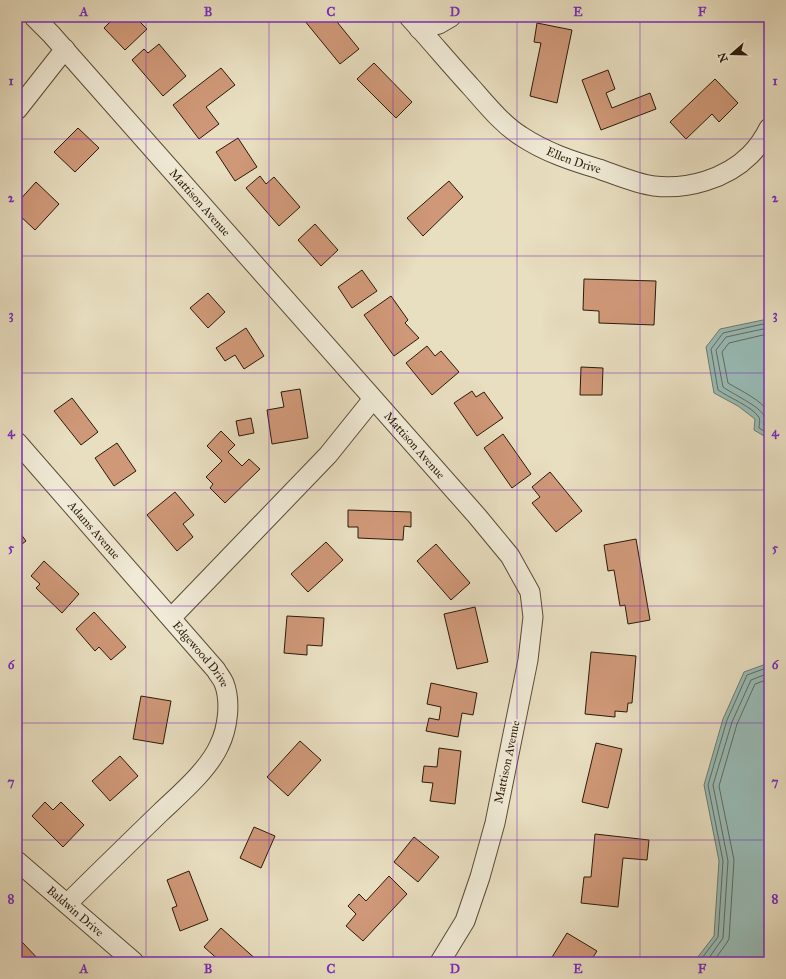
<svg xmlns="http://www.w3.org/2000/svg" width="786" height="979" viewBox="0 0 786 979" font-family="'IM FELL Great Primer',serif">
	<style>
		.water { fill: #98bbb6; stroke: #6c7b70 }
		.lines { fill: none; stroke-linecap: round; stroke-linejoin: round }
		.shore { stroke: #626a5f; stroke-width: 1 }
		.building { fill: #cf9878; stroke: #2b1a08 }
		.minor-casing { stroke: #5a4b36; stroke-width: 21 }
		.minor { stroke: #f0ead6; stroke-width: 19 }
		.grid { fill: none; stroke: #7b2cbf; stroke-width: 1; stroke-opacity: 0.55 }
		.labels { text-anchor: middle; stroke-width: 4; stroke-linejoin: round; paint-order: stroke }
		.street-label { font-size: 12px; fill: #2b1a08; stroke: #f0ead6 }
		.neatline { fill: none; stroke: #7b2cbf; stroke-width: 1.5 }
		.grid-label { font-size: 13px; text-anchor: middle; font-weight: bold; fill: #7b2cbf }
	</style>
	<rect width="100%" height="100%" fill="#e8dec0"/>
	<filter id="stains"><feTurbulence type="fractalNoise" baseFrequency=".005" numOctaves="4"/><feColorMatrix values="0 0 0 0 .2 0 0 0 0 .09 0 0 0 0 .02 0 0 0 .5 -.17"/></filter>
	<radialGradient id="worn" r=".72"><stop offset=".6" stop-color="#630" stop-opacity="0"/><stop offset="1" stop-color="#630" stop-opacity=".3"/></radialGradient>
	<!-- water -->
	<path class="water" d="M763,320L769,321V439L754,430L755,419L738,406L714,393L706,347L720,329Z
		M769,663V962H694L714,936L719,861L704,785L723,719L744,672Z"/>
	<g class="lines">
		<!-- shore -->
		<path class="shore" d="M769,325L763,324L723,333L711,349L718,390C728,397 752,407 758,416C761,419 759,425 759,428L769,434
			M769,330L763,329L726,337L716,350L723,387C731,393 761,407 764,416C765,419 764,422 764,425L769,429
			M769,336L763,335L729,343L722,352L728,383C741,391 762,400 769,413
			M699,962L718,937L723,861L708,785L727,720L747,675L769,667
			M706,962L723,938L728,861L713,785L732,722L751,680L769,673
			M713,962L726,944L729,939L734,860L719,786L737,724L755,684L769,679"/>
	</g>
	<!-- building -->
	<path class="building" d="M115,17H135L147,29L125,50L104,28Z
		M307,17H333L359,49L340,64L304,20Z
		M537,23L572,30L557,103L530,96L541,43L534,42Z
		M159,44L186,76L163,96L132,60L144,49L148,53Z
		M374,63L412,102L396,118L357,79Z
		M221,68L235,85L206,107L219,124L199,139L173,105Z
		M608,70L615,89L606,93L612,108L650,93L656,109L601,130L582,80Z
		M715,79L738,103L719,122L712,114L686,139L670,122Z
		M78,128L99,148L75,172L54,152Z
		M238,138L257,167L235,181L216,152Z
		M260,176L266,184L274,177L300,207L279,226L246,188Z
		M449,181L463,197L423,236L407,218Z
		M36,182L59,204L35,230L17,213V203Z
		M315,224L338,250L321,266L298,240Z
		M362,270L377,291L352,308L338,287Z
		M584,279L656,281L654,325L599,323V311L583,310Z
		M208,293L225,312L208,328L190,308Z
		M391,296L408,320L405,323L419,338L394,356L364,315Z
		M246,328L264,356L244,369L235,355L225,361L216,348Z
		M427,346L435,356L441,351L459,372L432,395L406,363Z
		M581,367L603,368L602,395H580Z
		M300,389L308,438L272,444L267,410L284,407L281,392Z
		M472,391L476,397L484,392L503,418L477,436L454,403Z
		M72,398L98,432L81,445L54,411Z
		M251,418L254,433L239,436L236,421Z
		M221,431L235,445L228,452L242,466L249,459L260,469L225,503L210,488L213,484L206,477L222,461L207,446Z
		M503,434L531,474L512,488L484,448Z
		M117,443L136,471L114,486L95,458Z
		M550,472L582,511L556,532L532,503L540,497L532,487Z
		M175,492L194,515L183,524L193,537L177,551L147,515Z
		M348,510L411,512V527L404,526L403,540L358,538V527H348Z
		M17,529L26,541L17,548Z
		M636,539L650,620L628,624L625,605L620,606L614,570L608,571L604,545Z
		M326,542L343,560L308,592L291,574Z
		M436,544L470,583L451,600L417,561Z
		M44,561L79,594L62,613L36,588L40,584L31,576Z
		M475,607L488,662L457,669L444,614Z
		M94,612L126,647L111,660L99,647L95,651L76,629Z
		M287,616L324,618L322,646L307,645V655L284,653Z
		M591,652L636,656L632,703H628L627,712L615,711V717L585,714Z
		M431,683L477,693L473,715L462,713L458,737L426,731L429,718L439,720L441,707L427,704Z
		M141,696L171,701L163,744L133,739Z
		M300,741L321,760L288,796L267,777Z
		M596,743L622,749L608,808L582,802Z
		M439,748L461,751L455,804L430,801L433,783L422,782L424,766L437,767Z
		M120,756L138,776L110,801L92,781Z
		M45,802L53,810L61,802L84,825L63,847L32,816Z
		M254,827L275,836L261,868L240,858Z
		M595,834L649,840L647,860L623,858L618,907L581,903L584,877H591Z
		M414,837L439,857L418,882L394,862Z
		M189,871L208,920L180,931L172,908L177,906L167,880Z
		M389,876L407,894L363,941L346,926L356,914L348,906L359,894L366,901Z
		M221,928L259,962H221L204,947Z
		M567,933L597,951L590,962H549Z
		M22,942L41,962H17V947Z"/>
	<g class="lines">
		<defs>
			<g id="minor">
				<path id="s1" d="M34,17L51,34L477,516L510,556L530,592L533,617L528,660L495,823L480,877L465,921L440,962"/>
				<path id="s2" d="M409,17C430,40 450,64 471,87C486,104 502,124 521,136C545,152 572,161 599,169C616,175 637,184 654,186C687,190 726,179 750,155C758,147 764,138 769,128"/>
				<path d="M419,29L439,24L451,17"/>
				<path d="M17,110L65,49"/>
				<path id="s3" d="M17,442L216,670C218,674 222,678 224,683C231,701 228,728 219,746C208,770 181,793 161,812C130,842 98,873 67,904"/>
				<path d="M171,618L328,455L373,399"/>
				<path id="s4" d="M17,861L134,962"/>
			</g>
		</defs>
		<!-- minor casing -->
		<use href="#minor" class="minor-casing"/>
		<!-- minor -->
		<use href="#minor" class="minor"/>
	</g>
	<!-- grid -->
	<path class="grid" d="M146,17V962M269,17V962M393,17V962M517,17V962M640,17V962M17,139H769M17,256H769M17,373H769M17,490H769M17,606H769M17,723H769M17,840H769"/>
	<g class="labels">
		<!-- street labels -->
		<g class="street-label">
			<text dy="4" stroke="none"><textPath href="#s2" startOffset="222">Ellen Drive</textPath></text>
			<text dy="4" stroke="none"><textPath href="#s1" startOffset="249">Mattison Avenue</textPath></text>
			<text dy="4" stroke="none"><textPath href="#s1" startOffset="573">Mattison Avenue</textPath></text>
			<text dy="4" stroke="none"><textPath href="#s3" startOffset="117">Adams Avenue</textPath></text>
			<text dy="4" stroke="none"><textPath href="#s3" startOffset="281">Edgewood Drive</textPath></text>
			<text transform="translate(507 762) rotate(-78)" y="4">Mattison Avenue</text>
			<text dy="4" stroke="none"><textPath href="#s4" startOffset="77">Baldwin Drive</textPath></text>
		</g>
	</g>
	<!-- margin -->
	<rect width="786" height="979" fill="none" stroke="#e8dec0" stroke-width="44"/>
	<!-- north arrow -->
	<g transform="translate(732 54) rotate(250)" stroke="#f0ead6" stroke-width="3" paint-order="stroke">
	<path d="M0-3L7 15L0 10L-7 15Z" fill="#2b1a08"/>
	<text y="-6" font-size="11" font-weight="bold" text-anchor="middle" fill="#2b1a08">N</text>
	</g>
	<rect x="22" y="22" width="742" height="935" class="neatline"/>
	<g class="grid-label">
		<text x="84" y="16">A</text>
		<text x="208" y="16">B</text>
		<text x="331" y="16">C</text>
		<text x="455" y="16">D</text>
		<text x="578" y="16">E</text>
		<text x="702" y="16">F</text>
		<text x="11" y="85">1</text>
		<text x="775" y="85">1</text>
		<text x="11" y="202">2</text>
		<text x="775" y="202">2</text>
		<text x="11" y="319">3</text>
		<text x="775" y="319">3</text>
		<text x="11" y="436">4</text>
		<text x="775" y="436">4</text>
		<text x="11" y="552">5</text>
		<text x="775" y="552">5</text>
		<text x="11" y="669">6</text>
		<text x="775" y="669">6</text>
		<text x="11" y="786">7</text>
		<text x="775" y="786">7</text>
		<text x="11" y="903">8</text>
		<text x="775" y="903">8</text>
		<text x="84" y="973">A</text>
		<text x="208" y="973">B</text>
		<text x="331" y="973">C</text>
		<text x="455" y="973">D</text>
		<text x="578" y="973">E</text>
		<text x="702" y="973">F</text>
	</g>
	<rect width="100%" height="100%" filter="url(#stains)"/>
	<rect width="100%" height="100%" fill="url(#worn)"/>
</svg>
